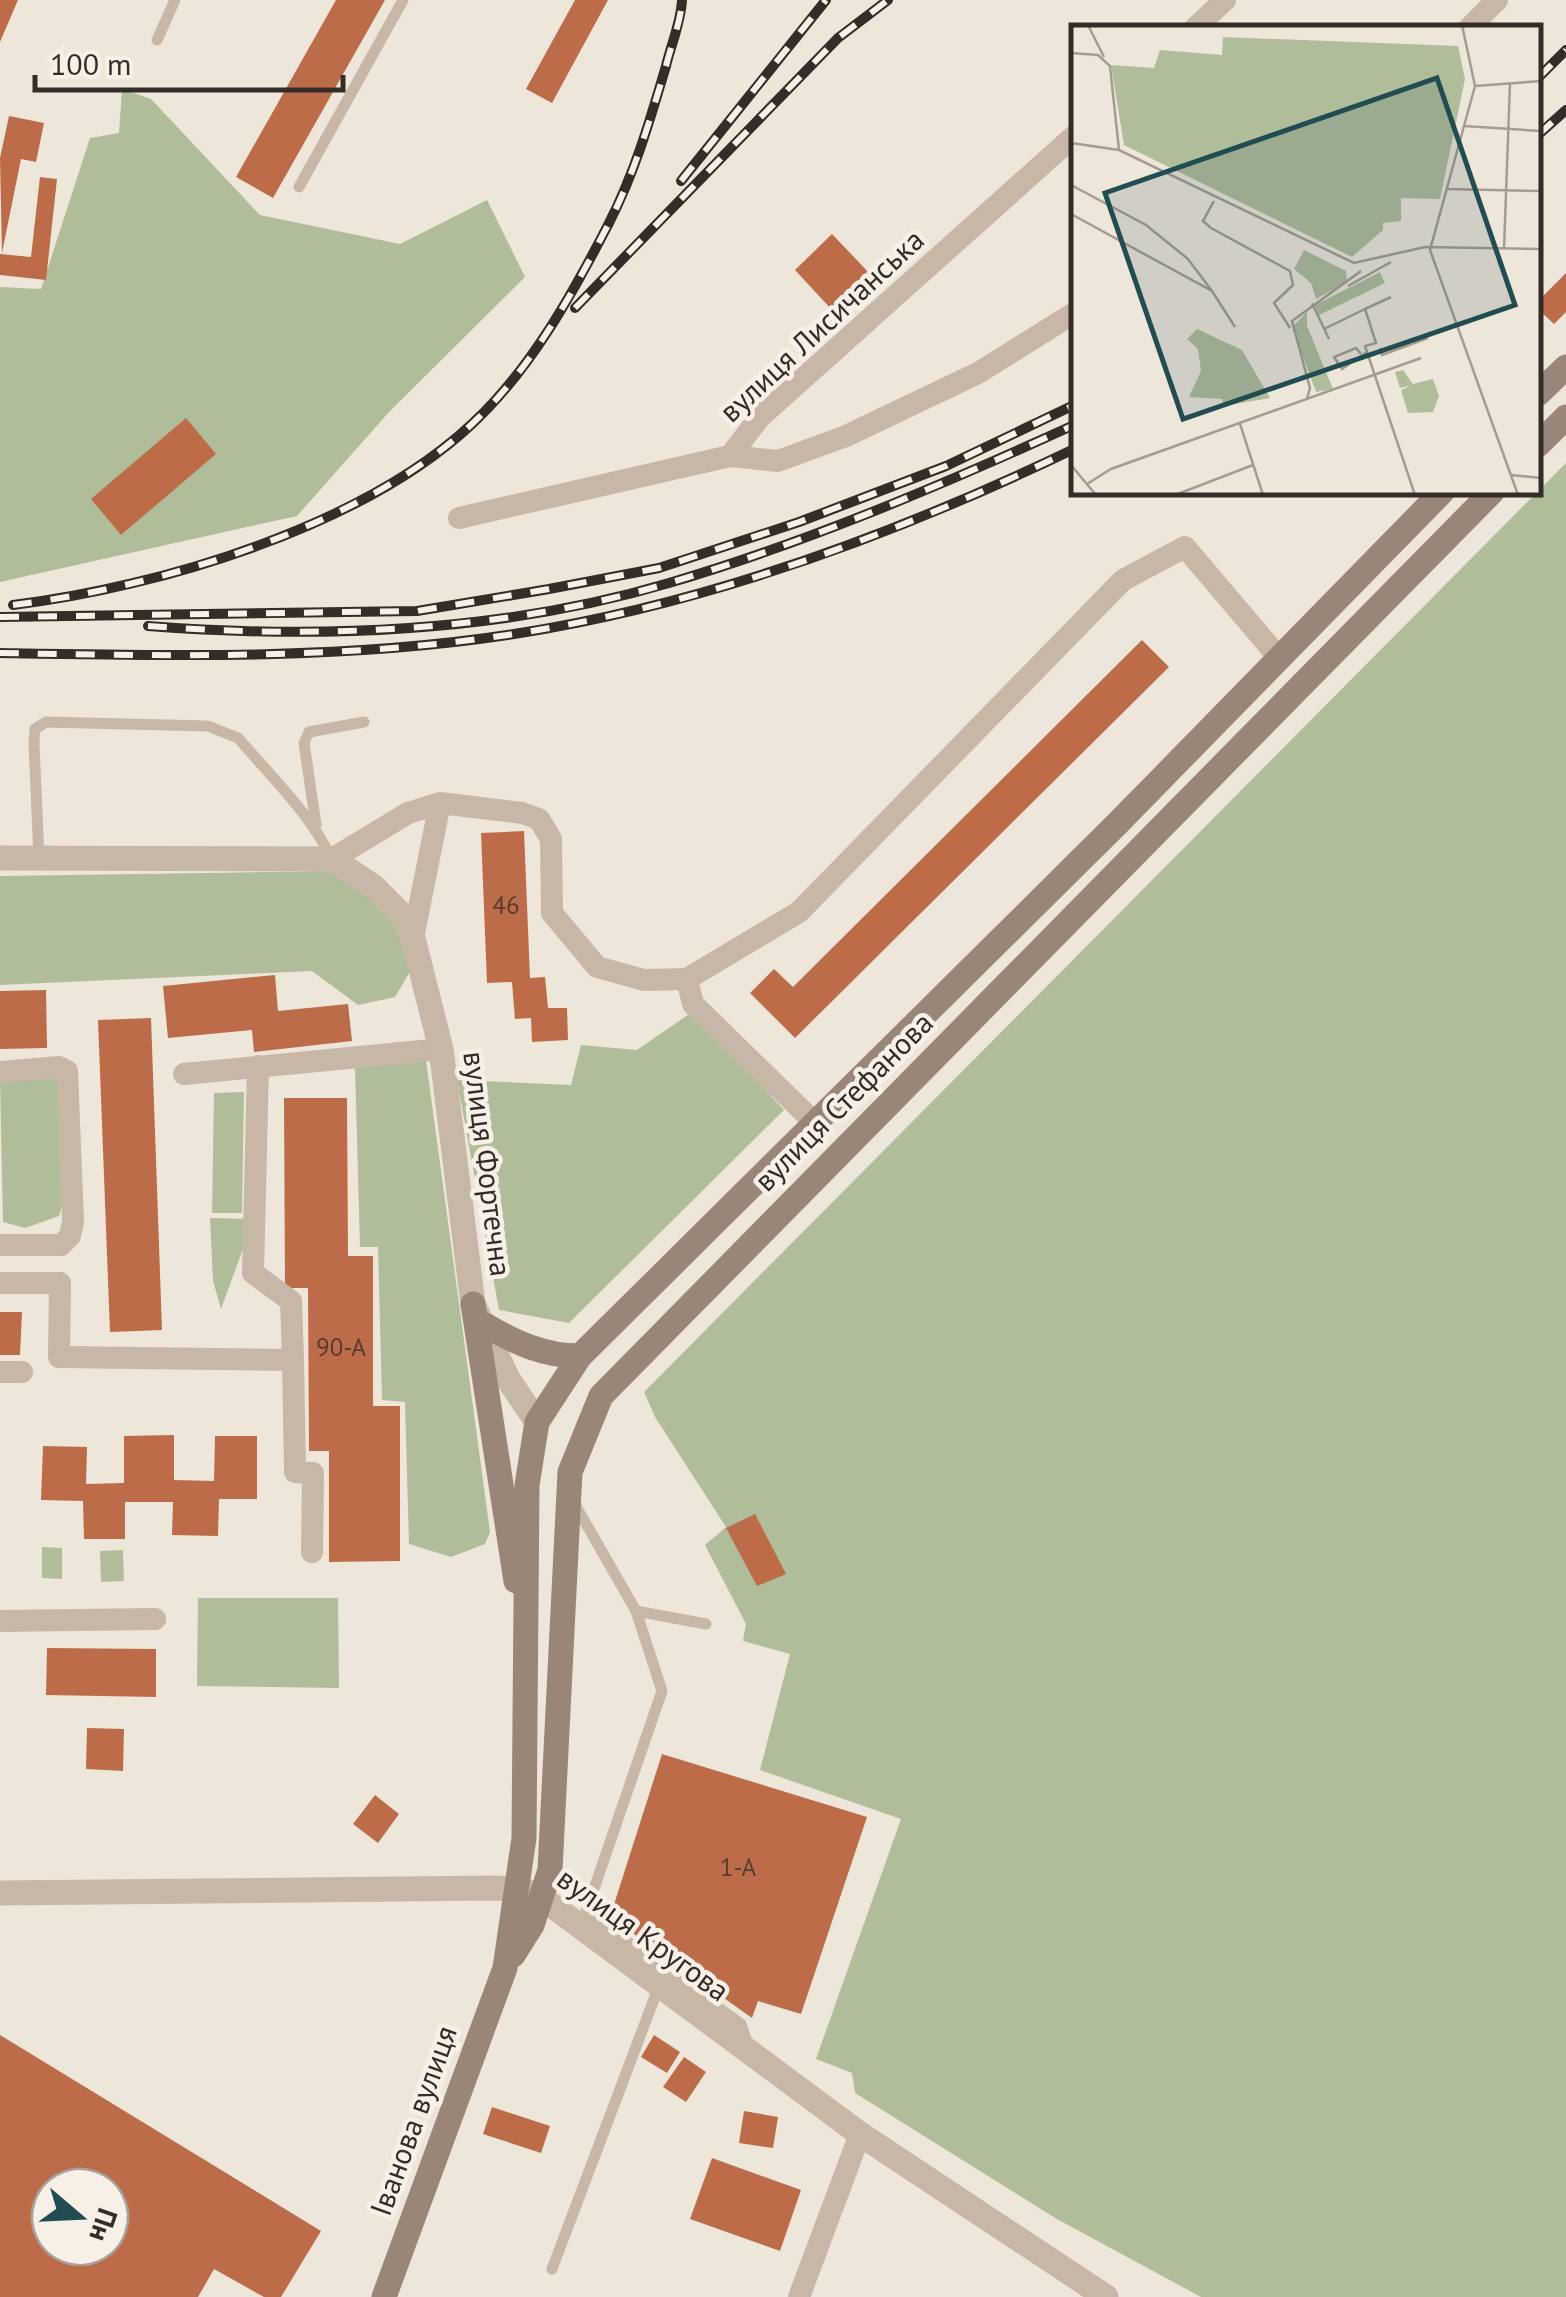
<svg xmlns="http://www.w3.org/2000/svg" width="1566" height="2297" viewBox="0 0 1566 2297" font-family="'PT Sans',sans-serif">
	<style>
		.green { fill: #b0bd9b }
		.building { fill: #bd6c4a; fill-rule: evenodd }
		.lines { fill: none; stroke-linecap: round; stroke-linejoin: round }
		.service { stroke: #c7b7a7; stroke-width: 11 }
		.minor { stroke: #c7b7a7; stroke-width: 22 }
		.tertiary { stroke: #c7b7a7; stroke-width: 25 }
		.secondary { stroke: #9a8679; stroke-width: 25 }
		.rail-casing { stroke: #342c27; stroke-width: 10 }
		.rail { stroke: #f8f0e6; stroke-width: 6; stroke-dasharray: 19; stroke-linecap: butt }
		.labels { text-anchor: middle; stroke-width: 9; stroke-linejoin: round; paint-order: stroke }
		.number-label { font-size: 25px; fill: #563c30 }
		.street-label { font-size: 30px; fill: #342c27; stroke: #f8f0e6 }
		.inset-road { fill: none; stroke: #a49c92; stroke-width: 2.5 }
		.view { fill: #204c52; fill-opacity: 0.15; stroke: #204c52; stroke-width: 5 }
		.inset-edge { fill: none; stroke: #342c27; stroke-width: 5 }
	</style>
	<rect width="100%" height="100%" fill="#efe6da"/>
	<!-- green -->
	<path class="green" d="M122,89L151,99L260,215L400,244L487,200L525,277L389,412L297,516L0,582V287L41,289L90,138L119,133Z
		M1566,463V2297H1201L1057,2219L855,2093L852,2073L816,2059L901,1819L760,1770L790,1654L743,1641L746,1624L705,1545L726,1527L655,1417L644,1392Z
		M334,871L389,913L412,968L395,997L358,1005L312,971L0,985V876Z
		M692,1012L784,1110L569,1323L499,1310L457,1080L571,1085L581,1045L637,1050Z
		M426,1060L490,1532L485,1544L451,1557L409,1544L405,1402L382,1400L378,1247H360L355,1067Z
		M59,1077L69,1183L59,1216L25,1228L3,1222L0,1080Z
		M244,1092L242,1213H212L214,1093Z
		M210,1218L254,1219L221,1309L213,1281Z
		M42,1547L62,1548V1579L42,1578Z
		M123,1550L124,1581L101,1582L100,1551Z
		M198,1598H338L339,1688L197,1686Z"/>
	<!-- building -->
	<path class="building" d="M0,0H18L0,42Z
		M336,0H385L273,198L236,177Z
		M575,0H608L552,103L526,89Z
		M9,116L44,123L36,162L21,159L2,253L0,158Z
		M40,177L57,179L46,280L0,275V254L31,257Z
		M832,234L871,275L833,311L795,270Z
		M1566,273V312L1554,324L1538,309V301Z
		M186,418L216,454L121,535L91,499Z
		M1142,640L1169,667L795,1038L750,993L774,969L793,987Z
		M524,831L530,978L545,977L548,1008H567L568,1040L532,1042L531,1018L515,1019L512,982L487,983L481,833Z
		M275,975L278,1011L348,1004L352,1041L254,1052L252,1030L168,1038L163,986Z
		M46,990L47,1048L0,1049V991Z
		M151,1018L162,1330L110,1332L98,1020Z
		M284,1098H347L348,1256H373V1406H400V1561L329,1562V1451H309L308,1288H285Z
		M0,1312H22L20,1355H0Z
		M174,1435V1480L214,1481L215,1436H257V1499H219L218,1536L172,1535L173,1502H125V1539H84L83,1501L41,1500L43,1446L87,1447L86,1484L124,1483V1436Z
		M755,1514L786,1574L757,1586L726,1528Z
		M47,1648L156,1649V1697L46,1695Z
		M87,1728L124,1729L123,1771L86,1769Z
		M662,1754L867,1817L801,2014L758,2001L752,2018L610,1917Z
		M375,1795L399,1814L378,1843L353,1824Z
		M0,2035L321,2231L281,2297H264L214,2269L198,2297H0ZM50,2187H110V2247H50Z
		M654,2035L680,2052L667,2073L641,2057Z
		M684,2057L706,2072L686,2102L663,2087Z
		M492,2107L550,2126L541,2153L483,2134Z
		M744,2111L778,2117L773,2148L739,2143Z
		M712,2158L801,2190L780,2251L690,2219Z"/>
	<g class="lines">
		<!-- service -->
		<path class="service" d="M157,40L175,0
			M299,187L403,0
			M316,825L304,743L309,732L364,722
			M39,858L34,743L35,729L46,722L208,726L238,738C269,774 312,816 331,858
			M573,1501L636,1611L706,1624
			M636,1611L662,1691L586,1912L741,2024L748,2045
			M552,2269L659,1986"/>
		<!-- minor -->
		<path class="minor" d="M1195,28L1225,0
			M1469,28L1497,0
			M730,456L778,461L846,436L978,373L1074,313
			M459,518L730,456L760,417L1074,136
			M332,859L408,813L440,803L522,813L539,819L551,839L552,913L597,967L644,980L687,979L799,912L1123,580L1185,547L1280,659
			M413,938L440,803
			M687,979L693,1004L816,1124
			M258,1066L253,1273L291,1301L293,1360
			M0,1072L59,1067L67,1071L73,1222L70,1236L61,1245H0
			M184,1074L441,1049
			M0,1283H60L59,1357L293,1360L295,1472L313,1473L312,1552
			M0,1372H22
			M0,1621L155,1619
			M799,2297L860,2134"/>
		<!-- tertiary -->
		<path class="tertiary" d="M0,858L332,859L374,887L398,911L413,938L441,1049L473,1304L508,1379L537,1422
			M0,1893L494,1888L519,1889L542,1898L860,2134L1106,2297"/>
		<!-- secondary -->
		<path class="secondary" d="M1538,394L1566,367
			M1538,445L1566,417
			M473,1304L516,1581
			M485,1325C516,1343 544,1356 580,1356
			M513,1955L532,1925L550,1870L570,1472L601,1396L1492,492
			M384,2297L505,1968L524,1838L527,1485L537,1422L580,1356L1118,823L1442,492"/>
		<defs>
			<path id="rail" d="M1538,78L1566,50
				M1538,135L1566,110
				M681,181L826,0
				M575,308L838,38L888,0
				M13,605C160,587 364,526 473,423C531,369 573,293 609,223C635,172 650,120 666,66C671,45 681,22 682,0
				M0,617L417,611L549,589L659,568L799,522L946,466L1074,405
				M148,626C319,639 504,632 669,583C808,542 942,485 1074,425
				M0,653C169,656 347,660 514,634C708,604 897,534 1074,449"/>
		</defs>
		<!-- rail casing -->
		<use href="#rail" class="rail-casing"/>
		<!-- rail -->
		<use href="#rail" class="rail"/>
	</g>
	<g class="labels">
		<!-- number labels -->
		<g class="number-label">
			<text x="506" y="914">46</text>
			<text x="341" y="1356">90-А</text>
			<text x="738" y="1876">1-А</text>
		</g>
		<!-- street labels -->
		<g class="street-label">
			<text transform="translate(822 326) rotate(-43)" y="10">вулиця Лисичанська</text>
			<text transform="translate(844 1102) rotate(-45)" y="10">вулиця Стефанова</text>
			<text transform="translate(487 1164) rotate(83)" y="10">вулиця Фортечна</text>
			<text transform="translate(643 1935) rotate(36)" y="10">вулиця Кругова</text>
			<text transform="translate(414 2121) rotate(-70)" y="10">Іванова вулиця</text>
		</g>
	</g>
	<!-- overview -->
	<g transform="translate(1071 25)">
		<rect width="470" height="470" fill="#efe6da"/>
		<path d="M152,12L387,21L394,54L369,174L330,173V196L312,198V205L281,232L53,120L40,40L83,43L89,25L151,30ZM233,225L275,246L276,257L245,274L240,258L223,244ZM309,247L314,258L248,290L244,280ZM236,287V301L262,364L245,367L221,302ZM126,304L171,325L199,373L153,381L151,374L118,372L130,346L127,324L116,314ZM332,345L342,359L362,354L368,371L362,387L337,388L330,365L340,360L329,363L324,347Z" fill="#b0bd9b"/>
		<path class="inset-road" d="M17,0L33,32M391,0L404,61L359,225L447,470M0,28L27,30L39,41L48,125M404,61L470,56M393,101L470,106M0,118L48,125L283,238L354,222L470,224M0,160L75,200L117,234L141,266M377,164L470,166M143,176L132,196L140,203L219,246L222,260L203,278L219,303M0,189L141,266L164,302M433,224L439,58M277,261L320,237M320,272L294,284L305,318L294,321L344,470M241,278L258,314M253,304L294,284M309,323L311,330L357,313M290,329L285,323L263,332L271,344L296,327M236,374L239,363L221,296L290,246M169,399L192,470M0,440L25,470M439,450L470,453M16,459L40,444L350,333M104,470L182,440"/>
		<path class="view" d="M366,53L444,280L112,394L34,168Z"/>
		<rect width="470" height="470" class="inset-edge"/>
	</g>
	<!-- north arrow -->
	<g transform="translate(80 2217) rotate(109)"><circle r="48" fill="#f8f0e6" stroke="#aaa29a" stroke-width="2.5"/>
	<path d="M0-8L18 38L0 25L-18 38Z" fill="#204c52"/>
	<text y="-15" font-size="28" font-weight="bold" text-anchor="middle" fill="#342c27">Пн</text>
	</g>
	<!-- scale -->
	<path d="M35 75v15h308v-15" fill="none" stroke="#342c27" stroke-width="5"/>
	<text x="50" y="75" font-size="30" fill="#342c27" stroke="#f8f0e6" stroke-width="8" paint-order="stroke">100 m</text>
</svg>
